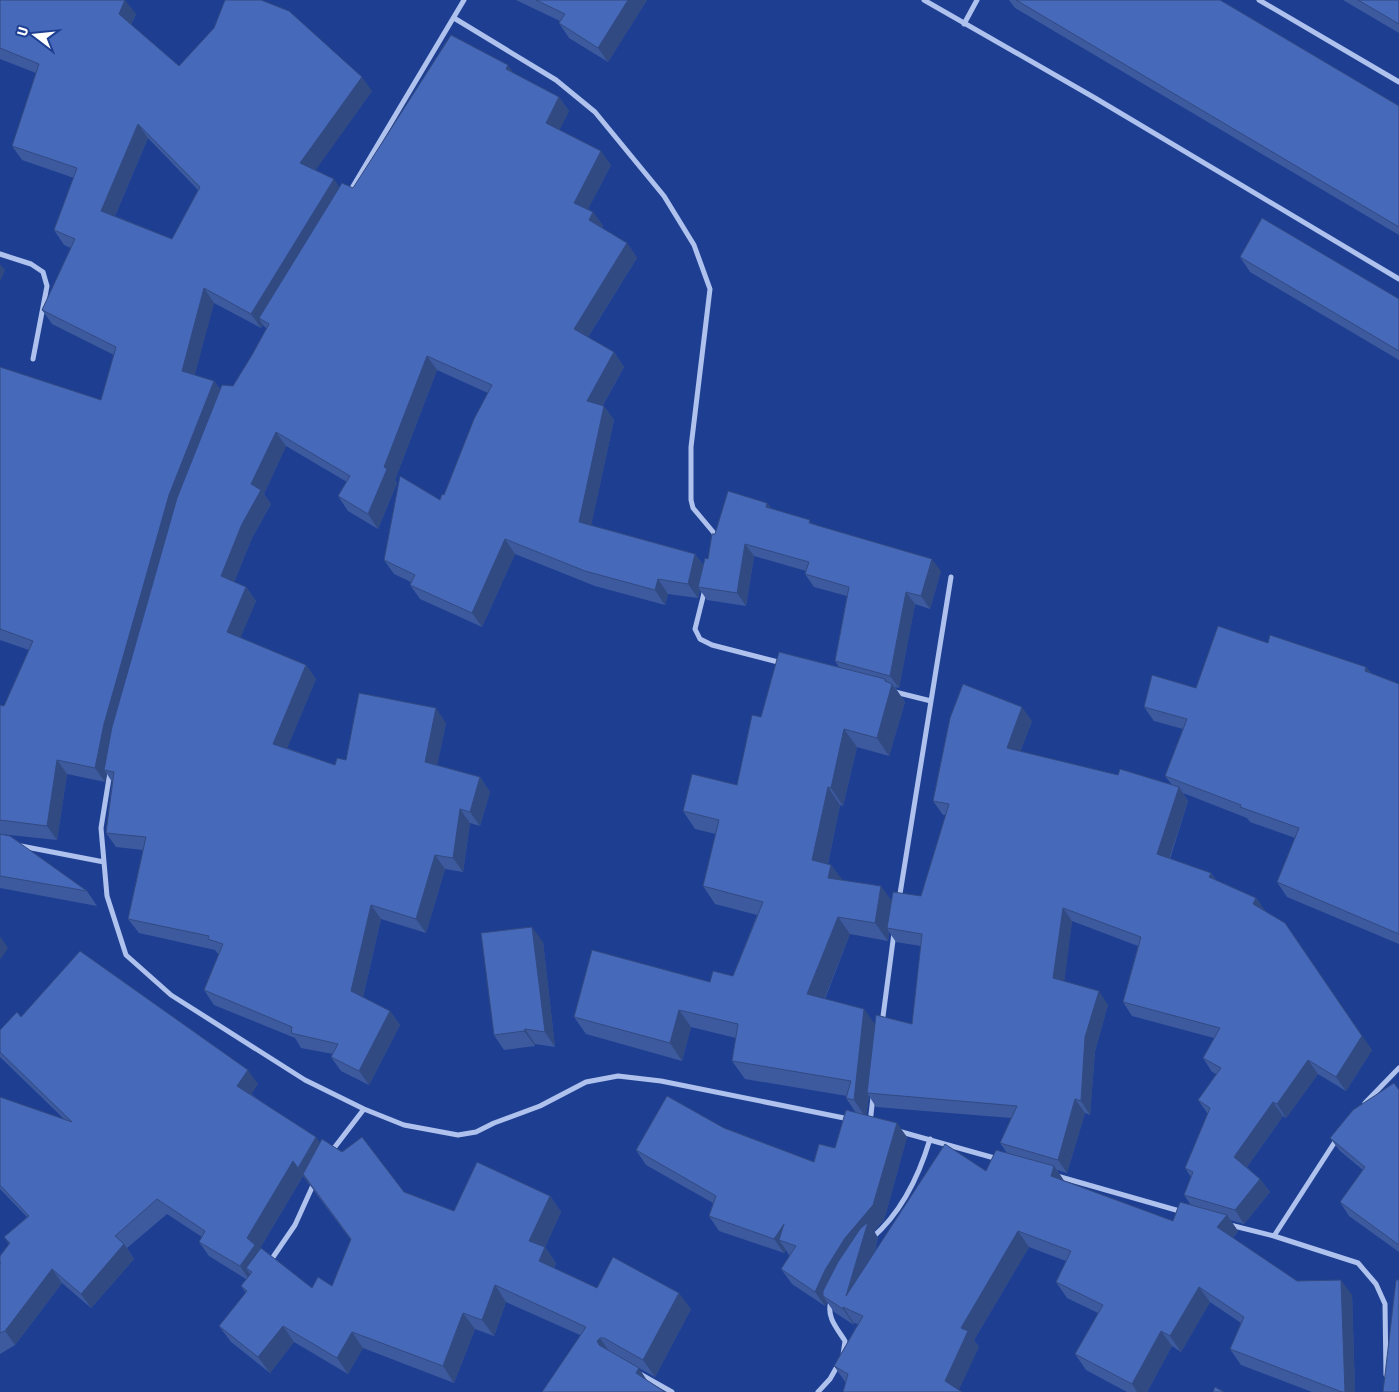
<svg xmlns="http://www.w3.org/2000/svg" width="1399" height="1392" viewBox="0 0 1399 1392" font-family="'Asap Condensed',sans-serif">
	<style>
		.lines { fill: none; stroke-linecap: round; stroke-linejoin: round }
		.minor { stroke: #afc2ee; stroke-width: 5 }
		.wall { fill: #3d5a9f; fill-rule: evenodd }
		.shaded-wall { fill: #324a82 }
		.building { fill: #4769b9; stroke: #324a82; fill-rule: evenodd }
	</style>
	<rect width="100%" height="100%" fill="#1e3f91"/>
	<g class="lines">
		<!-- minor -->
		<path class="minor" d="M924,0L1095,98L1399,279
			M1259,0L1399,82
			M454,18L556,80L595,112L664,196L694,245L710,289L691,447V500L693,508L714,533L715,539
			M964,24L977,0
			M349,193L464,0
			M0,254L31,264L43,272L47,286L33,359
			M705,589L695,629L700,639L712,645L782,663
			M895,692L931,701
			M110,772L101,828L107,896L126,955L171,995L305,1080L364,1109L404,1125L458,1135L476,1132L494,1123L540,1106L586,1082L618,1076L661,1081L849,1119
			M21,846L104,862
			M899,900L951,577
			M882,1024L894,933
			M1365,1103L1399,1068
			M870,1123L873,1097
			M898,1131L998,1159
			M331,1152L364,1109
			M1057,1176L1183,1212
			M1230,1225L1274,1236L1358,1263L1376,1284L1385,1304L1386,1375
			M1274,1236L1338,1137
			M872,1238C902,1212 919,1176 930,1139
			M269,1263L295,1225L314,1183
			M831,1301C826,1317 837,1328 845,1341L843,1355
			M640,1374L672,1392
			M818,1392L830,1379L839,1363"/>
	</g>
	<!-- wall -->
	<path class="wall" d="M0,0L136,14L131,25L179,66L372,91L315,170L339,187L353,188L515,74L559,97L569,111L559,130L611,165L588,209L593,212L603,226L602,228L627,243L637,258L588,337L614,352L624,367L603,405L614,420L591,525L695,554L703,565L708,559L715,534L767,503L771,508L941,571L930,609L915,604L899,688L895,687L905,702L889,756L857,747L843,806L840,805L828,864L831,865L842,880L891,901L921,896L946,815H943L933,801L1032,721L1020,752L1118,775L1172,785L1165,776L1183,729L1154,721L1144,707L1196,688L1268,643L1366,667L1371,673L1399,684V944L1287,897L1277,882L1295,838L1250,822L1247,818L1183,793L1188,801L1170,859L1211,873L1216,880L1256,898L1266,912L1372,1050L1346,1091L1318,1074L1286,1118L1283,1116L1247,1167L1260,1179L1270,1192L1244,1224L1230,1220L1238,1231L1233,1238L1297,1281L1352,1295L1355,1392H1312L1241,1365L1230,1349L1241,1323L1210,1302L1181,1352L1172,1346L1147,1392H1127L1086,1370L1075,1354L1098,1313L1067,1298L1056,1282L1066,1261L1029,1247L974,1340L979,1347L846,1383L834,1366L858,1324L854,1323V1325L834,1312L827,1302L825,1306L792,1284L781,1269L790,1255H789L786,1250L784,1253L719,1231L709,1216L713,1203L646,1165L636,1150L724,1128L814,1162L835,1148L856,1113L846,1098L847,1096L745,1079L732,1061L736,1038L691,1027L682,1061L586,1034L574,1017L733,976L757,915L715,904L703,886L716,834L695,829L683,811L737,785L761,717L839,667L835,661L847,596L814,587L805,574L806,571L754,556L746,606L707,600L700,590L698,598L668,594L665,605L595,586L515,554L482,627L420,599L410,585L411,582L394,574L384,560L444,495L488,393L437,370L395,480L397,483L378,529L348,511L338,496L347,482L286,446L264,494L271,504L252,538L234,582L246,587L256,601L240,638L306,665L316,679L287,748L335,765L346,760L446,723L437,765L480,777L490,792L480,826L470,823L463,872L445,869L426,933L381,919L363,997L390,1011L400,1025L369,1085L341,1071L331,1057L333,1054L301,1048L295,1038L214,1005L204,990L219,954H218L215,950L139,933L128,919L143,850L116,847L106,833L112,782L107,774L105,782L67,774L57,840L0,834V705L4,706L29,650L0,640V367L101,400L114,355L52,324L42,310L71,248L64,245L54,230L74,178L22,160L12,146L36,73L0,59ZM148,138L198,190L172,239L115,216ZM214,303L261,328L263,325L267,329L252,355L233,386L220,389L214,381L194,375ZM1072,921L1138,946L1123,1002L1132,1016L1214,1038L1203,1058L1212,1072L1216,1074L1198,1100L1208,1114L1185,1168L1191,1177L1184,1195L1191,1205L1173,1221L1064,1181L1057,1170L1067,1173L1085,1113L1090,1115L1095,1051L1108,1005L1064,981ZM889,932L896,942L921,946L912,1024H875L825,999L850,934L888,941ZM869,1096L876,1107L1011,1118L1000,1143L1007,1153L986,1171L874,1254L878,1238L874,1231L884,1220L907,1137L866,1115Z
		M516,0H647L608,62L569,38L559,23L560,21Z
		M1009,0H1220L1399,106V235L1015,8Z
		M1343,0H1399V33Z
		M1240,257L1399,299V360L1250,272Z
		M0,834L87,891L97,906L0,888Z
		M543,942L555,1047L535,1044V1046L504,1050L494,1035Z
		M21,1017L258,1084L251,1094L320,1143L404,1192L454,1211L550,1196L561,1212L545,1247L556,1263L554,1268L597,1288L691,1309L655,1377L580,1335L506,1302L494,1336L475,1329L454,1383L363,1348L348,1374L294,1342L270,1373L231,1342L219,1326L246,1293L241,1286L246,1279L209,1256L199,1242L202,1237L167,1214L127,1248L134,1259L91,1308L62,1283L15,1345L0,1354V1256L9,1244L4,1237L27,1217L0,1189V1097L64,1119L0,1057V1030ZM303,1176L351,1240L332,1286L312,1288L259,1250Z
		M1399,1090V1252L1349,1216L1340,1202L1363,1170L1340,1151L1330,1138Z"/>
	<!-- shaded-wall -->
	<path class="shaded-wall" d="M125,0L136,14L129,29L119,14Z
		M628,0H647L608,62L598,48Z
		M508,65L518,79L506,69Z
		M362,77L372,91L310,178L300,163Z
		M559,97L569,111L556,137L546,123Z
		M138,124L148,138L111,225L101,211Z
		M601,151L611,165L584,217L574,203Z
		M334,179L344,194L259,318L263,325L261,328L251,314Z
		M593,212L603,226L599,234L589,220Z
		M627,243L637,258L584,343L574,329Z
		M0,264L5,270L0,282Z
		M204,288L214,303L192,386L182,371Z
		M614,352L624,367L597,415L587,401Z
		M427,356L437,370L395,480L397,483L378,529L368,514L384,467Z
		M214,381L224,395L104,770L107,774L105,782L95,768L104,724L169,495Z
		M604,406L614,420L589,536L579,522Z
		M276,432L286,446L264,494L271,504L252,538L231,590L221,576L251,484Z
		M767,503L776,516L766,507Z
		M505,539L515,554L482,627L472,613Z
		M745,544L754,556L746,606L737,593Z
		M695,554L705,568L698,587L700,590L698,598L688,584Z
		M932,559L941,571L930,609L921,596Z
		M658,579L668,594L665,605L655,590Z
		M246,587L256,601L237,646L227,632Z
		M906,592L915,604L899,688L890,676Z
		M306,665L316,679L283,758L273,744Z
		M1366,667L1377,681L1365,671Z
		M885,679L891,688L892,684L905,702L889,756L877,738Z
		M1022,707L1032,721L1016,762L1007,748Z
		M436,708L446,723L435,776L425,762Z
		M844,729L857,747L843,806L831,788Z
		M57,760L67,774L57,840L47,826Z
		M480,777L490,792L480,826L470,812Z
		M828,787L840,805L825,878L812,860Z
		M1179,787L1188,801L1166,868L1157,854Z
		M460,809L470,823L463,872L453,858Z
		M435,855L445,869L426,933L416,919Z
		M831,865L844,882L828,878Z
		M1211,873L1220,887L1209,877Z
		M881,886L894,904L887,928L889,932L888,941L875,923Z
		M1256,898L1266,912L1253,904Z
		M371,905L381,919L361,1005L351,991Z
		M1063,908L1072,921L1063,992L1053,978Z
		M838,917L850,934L819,1012L807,994Z
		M1285,923L1372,1050L1346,1091L1336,1077Z
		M532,927L543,942L555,1047L545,1032Z
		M0,936L8,948L0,960Z
		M1099,991L1108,1005L1095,1051L1090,1115L1081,1101L1085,1037Z
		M864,1009L877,1027L867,1093L869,1096L866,1118L854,1100Z
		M679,1010L691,1027L682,1061L670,1043Z
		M390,1011L400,1025L369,1085L359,1071Z
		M525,1029L535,1044V1046L524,1031Z
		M1308,1060L1318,1074L1286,1118L1277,1104Z
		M248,1070L258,1084L247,1100L237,1086Z
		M1075,1099L1085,1113L1067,1173L1058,1160Z
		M1273,1102L1283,1116L1244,1171L1234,1157Z
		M897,1123L907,1137L884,1220L874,1231L878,1238L857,1312L823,1296L827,1302L825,1306L815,1292L825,1270Z
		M316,1137L326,1151L308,1183L298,1168Z
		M293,1161L303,1176L259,1250L265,1259L252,1272L246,1268L252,1277L250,1281L240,1266L247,1238Z
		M1054,1166L1065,1182L1051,1176Z
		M1260,1179L1270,1192L1244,1224L1235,1210Z
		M550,1196L561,1212L545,1247L556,1263L551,1278L539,1261L529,1241Z
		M1227,1215L1238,1231L1228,1243L1217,1227Z
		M784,1224L779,1240L786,1250L784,1253L774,1239Z
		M1018,1231L1029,1247L974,1340L979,1347L958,1392L945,1381L961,1328Z
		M124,1244L134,1259L91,1308L81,1294Z
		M52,1269L62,1283L15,1345L5,1331Z
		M1341,1280L1352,1295L1355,1392H1345Z
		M495,1285L506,1302L494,1336L482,1320Z
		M1199,1287L1210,1302L1181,1352L1170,1336Z
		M679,1293L691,1309L655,1377L643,1360Z
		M843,1307L854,1323V1325L843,1309Z
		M463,1313L475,1329L454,1383L443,1366Z
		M283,1326L294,1342L270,1373L258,1357Z
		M1161,1331L1172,1346L1147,1392H1137L1132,1384Z
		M352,1332L363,1348L348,1374L337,1358Z
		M600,1338L611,1354L599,1345L597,1341Z
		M639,1368L650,1385L636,1373Z"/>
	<!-- building -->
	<path class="building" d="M0,0H125L119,14L179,66L214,28L225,0H261L289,11L362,77L300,163L334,179L251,314L204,288L182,371L214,381L169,495L104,724L95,768L57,760L47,826L0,820V705L4,706L33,641L0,629V367L101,400L116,347L42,310L75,239L54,230L77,168L12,146L39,64L0,48ZM138,124L200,187L172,239L101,211Z
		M536,0H628L598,48L559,23L565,14Z
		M1016,0H1220L1399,106V227Z
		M1358,0H1399V24Z
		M451,35L508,65L506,69L559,97L546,123L601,151L574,203L593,212L589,220L627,243L574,329L614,352L587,401L604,406L579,522L695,554L688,584L658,579L655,590L585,571L505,539L472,613L410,585L415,575L384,560L400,476L440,500L442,494L444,495L474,419L492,385L427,356L384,467L387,469L368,514L338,496L350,476L276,432L251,484L261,490L242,524L221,576L246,587L227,632L306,665L273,744L335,765L337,758L346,760L359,693L436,708L425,762L480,777L470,812L460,809L453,858L435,855L416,919L371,905L351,991L390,1011L359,1071L331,1057L338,1044L291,1033L292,1027L204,990L223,944L208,939L209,936L128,919L146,837L106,833L114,772L104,770L112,727L177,498L222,385L233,386L252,355L269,324L259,318L342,183L353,188Z
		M1262,218L1399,299V351L1240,257Z
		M728,491L767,503L766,507L810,520L809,523L932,559L921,596L906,592L890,676L835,661L849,587L805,574L809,562L745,544L737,593L698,587L705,558L708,559L712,534H715Z
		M1218,626L1268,643L1270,635L1366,667L1365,671L1399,684V934L1277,882L1299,828L1240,807L1241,805L1165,776L1187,719L1144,707L1152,675L1196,688Z
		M779,652L885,679V681L892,684L877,738L844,729L831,788L828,787L812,860L831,865L828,878L881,886L875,923L838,917L807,994L864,1009L854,1100L846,1098L851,1081L732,1061L738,1024L679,1010L670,1043L574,1017L592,950L710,982L713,971L733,976L763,902L703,886L719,820L683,811L692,774L737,785L752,715L761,717Z
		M963,684L1022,707L1007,748L1118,775L1120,769L1179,787L1157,854L1211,873L1209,877L1256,898L1253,904L1285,923L1362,1036L1336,1077L1308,1060L1277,1104L1273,1102L1234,1157L1260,1179L1235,1210L1184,1195L1193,1172L1185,1168L1210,1108L1198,1100L1221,1068L1203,1058L1220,1028L1123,1002L1141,937L1063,908L1053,978L1099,991L1085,1037L1081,1101L1075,1099L1058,1160L1000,1143L1017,1106L867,1093L876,1015L912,1024L922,934L887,928L893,892L921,896L949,804L933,801L950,718Z
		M0,834L10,836L87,891L0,876Z
		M532,927L545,1032L525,1029L524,1031L494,1035L481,933Z
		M80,951L248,1070L237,1086L316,1137L298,1168L293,1161L247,1238L255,1245L240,1266L199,1242L205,1231L157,1199L115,1236L124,1244L81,1294L52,1269L5,1331L0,1333V1263H1H0V1256L10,1243L4,1237L29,1216L0,1185V1097L72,1122L0,1052V1030L17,1012L21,1017Z
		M1394,1083L1399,1090V1245L1340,1202L1365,1167L1330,1138L1353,1110Z
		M667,1096L724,1128L814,1162L819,1144L835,1148L846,1110L897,1123L873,1205L845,1238L825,1270L815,1292L781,1269L796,1246L779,1240L784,1224L774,1239L709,1216L716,1196L636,1150Z
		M362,1137L404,1192L454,1211L477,1162L550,1196L529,1241L545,1247L539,1261L597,1288L613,1257L679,1293L643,1360L604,1338H600L597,1341L599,1345L639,1368L636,1373L665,1392H542L586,1327L495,1285L482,1320L463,1313L443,1366L352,1332L337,1358L283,1326L258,1357L219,1326L247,1291L241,1286L252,1272L246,1268L261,1248L312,1288L318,1277L332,1286L351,1239L303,1174L322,1139L342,1152Z
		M945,1144L986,1171L996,1150L1054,1166L1051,1176L1173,1221L1180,1202L1227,1215L1217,1227L1297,1281L1341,1280L1345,1392H1342L1230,1349L1244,1317L1199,1287L1170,1336L1161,1331L1132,1384L1075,1354L1103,1305L1056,1282L1071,1251L1018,1231L961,1328L968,1331L945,1381L962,1392H843L848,1374L834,1366L863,1316L843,1307V1309L823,1296V1291L838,1262L860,1229L868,1222L846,1296Z
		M1396,1280H1399V1392H1383Z
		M1215,1387L1224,1392H1213Z"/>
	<!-- north arrow -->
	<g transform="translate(35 35) rotate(286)" stroke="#1e3f91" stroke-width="4" paint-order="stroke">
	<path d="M0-4L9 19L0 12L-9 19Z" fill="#ffffff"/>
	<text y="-8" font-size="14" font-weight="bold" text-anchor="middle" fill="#ffffff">U</text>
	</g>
</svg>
